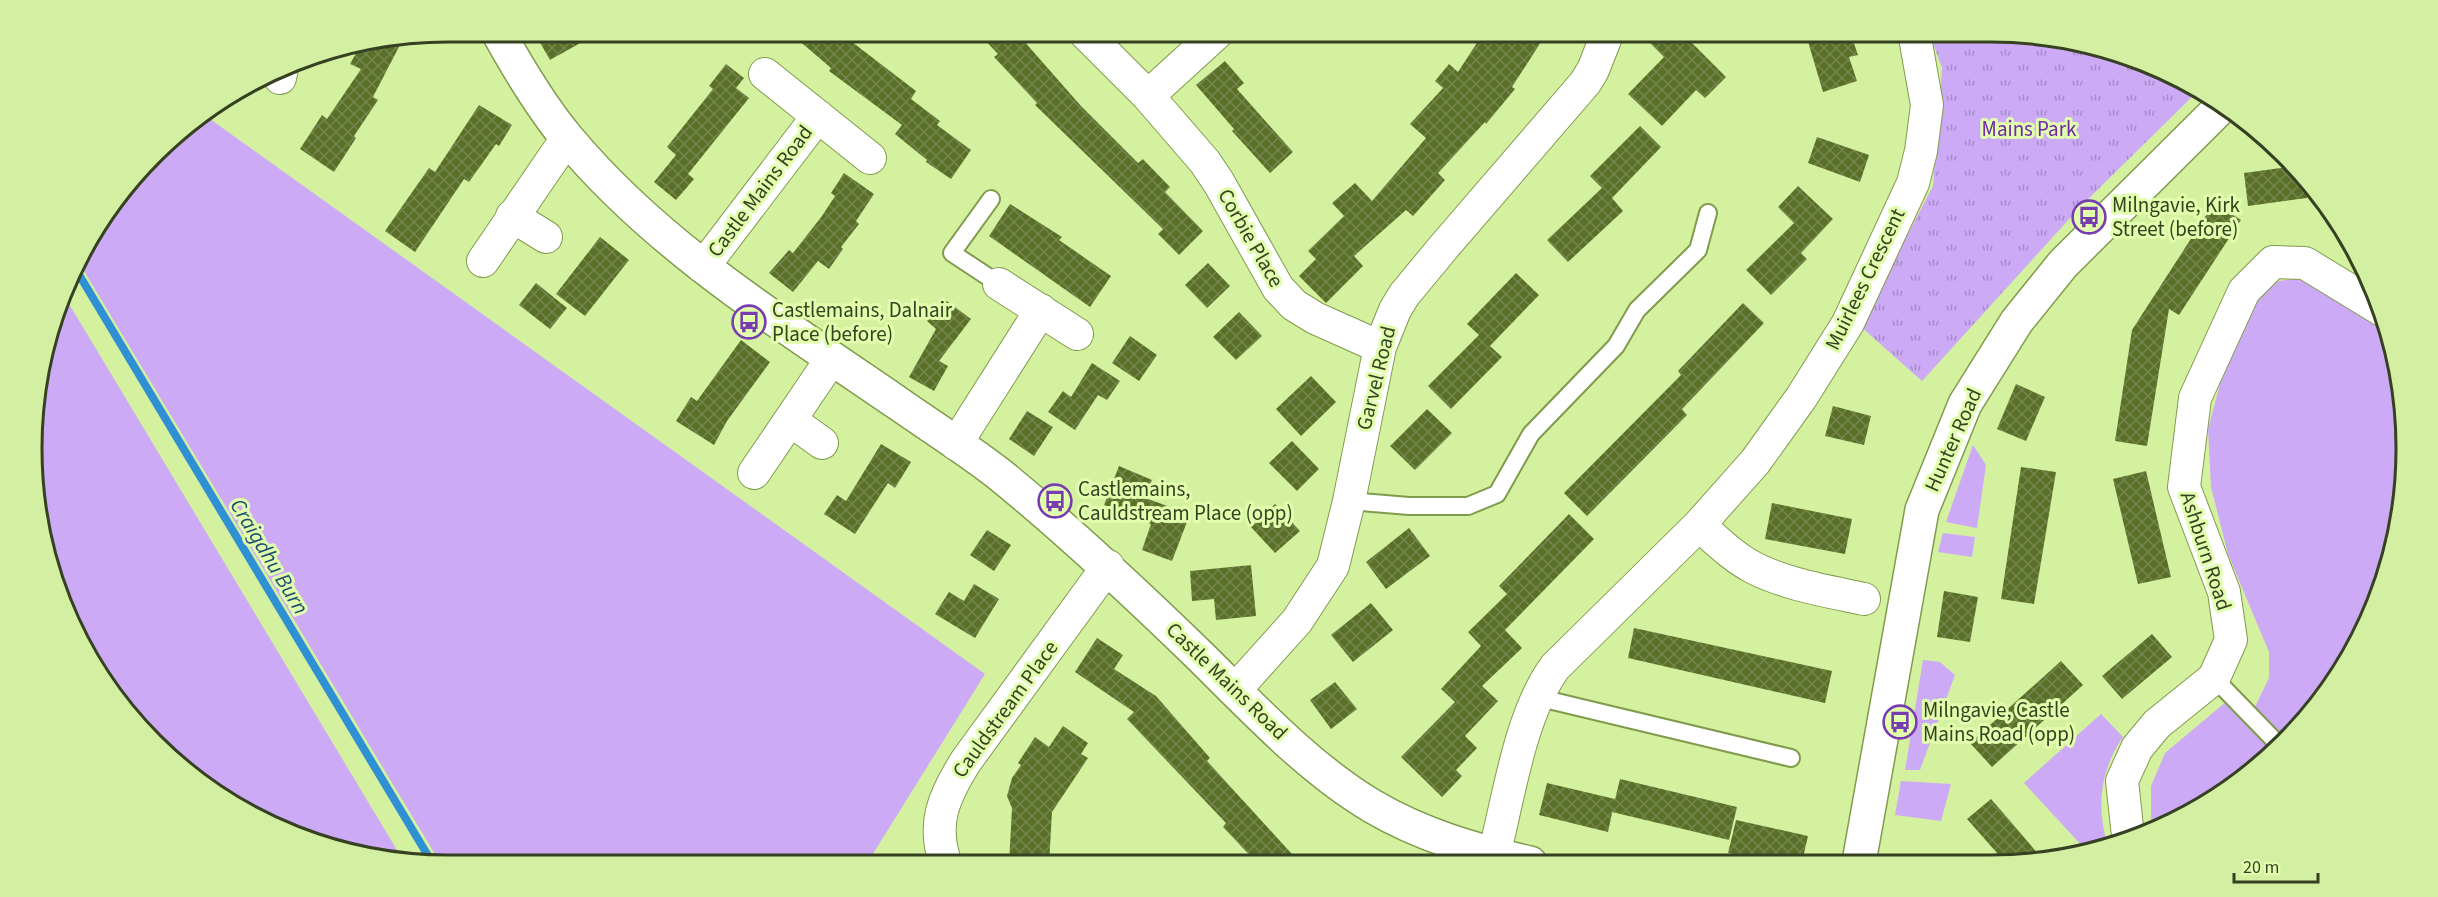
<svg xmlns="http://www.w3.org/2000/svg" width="2438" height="897" viewBox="0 0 2438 897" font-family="'Source Sans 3',sans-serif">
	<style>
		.grass { fill: #ccaaf6 }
		.park { fill: url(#park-tufts) }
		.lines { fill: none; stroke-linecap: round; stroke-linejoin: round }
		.stream { stroke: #3090d4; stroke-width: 8 }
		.building { fill: url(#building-cross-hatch) }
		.lane-casing { stroke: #819b4d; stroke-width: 20 }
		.street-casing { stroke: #819b4d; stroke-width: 34 }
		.secondary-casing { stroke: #819b4d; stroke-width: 36 }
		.lane { stroke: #fff; stroke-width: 16 }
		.street { stroke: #fff; stroke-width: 32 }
		.secondary { stroke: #fff; stroke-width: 33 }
		.labels { text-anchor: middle; stroke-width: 6; stroke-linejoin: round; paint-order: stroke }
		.park-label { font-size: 21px; fill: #7026ac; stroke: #e1fead }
		.street-label { font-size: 21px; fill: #364121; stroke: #e1fead }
		.poi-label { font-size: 21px; fill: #364121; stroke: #e1fead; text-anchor: start }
		.water-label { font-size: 22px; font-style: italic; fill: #1c4c70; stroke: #e1fead }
		.rim { fill: none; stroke: #364121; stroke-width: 3 }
	</style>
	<defs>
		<pattern id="park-tufts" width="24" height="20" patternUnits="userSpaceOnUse" patternTransform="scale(1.5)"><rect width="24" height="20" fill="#ccaaf6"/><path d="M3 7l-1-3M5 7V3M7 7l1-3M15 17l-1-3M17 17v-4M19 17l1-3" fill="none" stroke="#a68cc7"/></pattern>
		<pattern id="building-cross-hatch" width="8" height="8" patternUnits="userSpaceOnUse" patternTransform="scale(1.5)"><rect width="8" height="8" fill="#5a7028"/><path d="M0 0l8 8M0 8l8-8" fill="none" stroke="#74864d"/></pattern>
	</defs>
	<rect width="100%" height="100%" fill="#d4f1a0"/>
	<!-- grass -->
	<path class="grass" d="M203,114L985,674L866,865L441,864L78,261L87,240L174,135Z
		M2294,279L2307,281L2388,329L2403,394L2405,465L2392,557L2350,657L2281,742L2252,713L2269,678V652L2228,554L2211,487L2208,429L2226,362L2254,305L2263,290L2279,281Z
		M63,294L403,860L340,851L264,823L195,780L102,680L63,608L40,530L35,394L54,314Z
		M1973,445L1986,465L1977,528L1946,522Z
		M1943,533L1975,537L1972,557L1938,552Z
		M1923,660L1940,662L1955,675L1920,770H1905Z
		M2227,701L2274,750L2265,762L2174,823L2151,830V786L2165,753Z
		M2101,714L2123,737C2101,769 2096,805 2107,843L2085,849L2024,783Z
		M1901,781L1951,784L1941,821L1895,815Z"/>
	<!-- park -->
	<path class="park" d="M1929,32H1990L2098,46L2174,75L2199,90L2081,206L1922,381L1860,326L1933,186L1942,68Z"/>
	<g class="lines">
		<!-- stream -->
		<path class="stream" d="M75,268L433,864"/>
	</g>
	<!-- building -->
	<path class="building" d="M534,32H600L550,60Z
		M789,32H839L916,91L911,99L940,121L937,125L971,150L951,179L926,162L927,160L895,134L902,125L829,71L831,68Z
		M977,32H1016L1081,106L1138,163L1143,159L1170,187L1165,192L1203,231L1179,255L1158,234L1163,229L1035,105L1037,103L994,57L998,54Z
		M1484,32H1524L1541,42L1512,87L1515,89L1486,124L1485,122L1438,173L1445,180L1413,216L1406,210L1354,256L1363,266L1326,303L1299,276L1316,259L1308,251L1344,216L1332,203L1355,183L1372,201L1426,138L1410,124L1443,88L1435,81L1449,64L1458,72Z
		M1639,32H1681L1726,77L1705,98L1696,90L1662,126L1628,94L1664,57Z
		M1819,32H1850L1858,55L1849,57L1857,81L1823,92L1806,35Z
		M403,39L373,97L378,100L354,136L356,138L334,172L300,149L322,115L327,119L361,69L350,64L360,46Z
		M1225,61L1244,83L1237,89L1293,152L1270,173L1232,131L1234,129L1196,85Z
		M726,64L744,78L736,88L749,98L688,174L694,179L676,200L654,182L676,155L667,147L713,89L709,86Z
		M479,105L512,125L499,146L496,144L469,182L464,179L415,252L385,231L429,168L435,172Z
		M1640,126L1661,147L1612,198L1623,211L1568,262L1547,240L1602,188L1590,176Z
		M1817,137L1869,155L1860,182L1808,163Z
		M2295,166L2304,175L2307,198L2248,206L2244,173Z
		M844,173L874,194L856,221L859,224L841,247L843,249L829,269L818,261L793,292L769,273L789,250L793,253L822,216L835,196L831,193Z
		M1798,186L1833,219L1801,253L1807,259L1771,295L1746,270L1794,223L1778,207Z
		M2214,203L2241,220L2179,315L2169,309L2147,446L2115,441L2132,330Z
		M1010,204L1062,237L1059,240L1111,276L1090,307L989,236Z
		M600,237L629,260L585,316L556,294Z
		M1208,263L1230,286L1207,308L1185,285Z
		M1516,273L1539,295L1490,346L1502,357L1451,409L1428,386L1479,335L1467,324Z
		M536,283L567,308L550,329L519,305Z
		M944,299L971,319L939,361L948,366L934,391L909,377L936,329L927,321Z
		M1743,303L1764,323L1682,409L1687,415L1587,516L1564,493L1681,375L1678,371Z
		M1239,312L1262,336L1236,360L1213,337Z
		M1130,336L1157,355L1139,381L1112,363Z
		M741,340L770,362L727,421L714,445L676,421L691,397L697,401Z
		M1092,363L1120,381L1107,400L1098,395L1075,430L1048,412L1063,391L1071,397Z
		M1311,376L1336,402L1301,436L1276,409Z
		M2016,384L2045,397L2026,441L1997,429Z
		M1833,406L1871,416L1864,445L1825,436Z
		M1427,409L1452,433L1415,470L1390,446Z
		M1027,411L1053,427L1034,456L1009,439Z
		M1292,441L1319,469L1297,491L1269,463Z
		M881,444L911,462L895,488L888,483L855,534L824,514L837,495L846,501Z
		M1119,466L1152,480L1145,498L1190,514L1172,561L1142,550L1151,524L1104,505Z
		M2021,467L2056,472L2034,604L2001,599Z
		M2146,471L2171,577L2138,584L2113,479Z
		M1772,503L1852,519L1845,554L1765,539Z
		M1275,504L1300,531L1275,553L1251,527Z
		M1569,514L1594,539L1505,630L1522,648L1482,686L1498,701L1465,736L1477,748L1456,770L1462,776L1442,797L1401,757L1455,702L1441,689L1481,646L1468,632L1507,594L1499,586Z
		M1409,528L1430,556L1386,589L1366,562Z
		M987,530L1011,545L994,571L970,555Z
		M1251,565L1256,616L1216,620L1214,599L1192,601L1190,571Z
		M974,584L999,599L975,638L935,614L949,592L964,601Z
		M1944,591L1978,597L1970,642L1937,637Z
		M1371,603L1393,630L1353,662L1331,635Z
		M1634,628L1832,671L1825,703L1628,658Z
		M2152,634L2172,657L2122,699L2102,676Z
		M1097,638L1123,655L1114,669L1156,696L1210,758L1207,761L1301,864H1258L1223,827L1226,823L1127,719L1134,712L1075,672Z
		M2061,661L2083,685L1992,767L1970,743Z
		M1335,682L1357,709L1331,729L1310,700Z
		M1063,726L1088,743L1081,754L1088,758L1052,812L1049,864H1009L1012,808L1007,796L1012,778L1021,765L1018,763L1035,737L1049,747Z
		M1620,779L1737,807L1729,840L1612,812Z
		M1547,783L1615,799L1608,832L1539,815Z
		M1991,799L2011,822L2045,862H2005L1967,819Z
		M1736,820L1808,836L1802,862H1773L1728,853Z"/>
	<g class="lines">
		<defs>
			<path id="lane" d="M991,199L952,253L999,284
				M1349,501L1409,506H1468L1497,494L1531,434L1616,346L1637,310L1698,250L1708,213
				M2214,678L2279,745
				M1536,697L1791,758"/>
			<path id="street" d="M1084,32L1148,96L1205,162L1219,183L1278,288L1294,305L1315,318L1380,347
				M765,74L870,158
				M280,78L282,68
				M1148,96L1218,32
				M512,216L546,237
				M483,261L567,138
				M703,267L818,116
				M999,284L1077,334
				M790,420L822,443
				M956,444L1041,310
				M754,473L832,358
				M1699,525C1716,540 1733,557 1754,568C1788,585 1827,591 1864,599
				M1235,690L1297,621L1333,566L1349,501L1380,347L1395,310L1404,295L1442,249L1585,83L1593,70L1608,32
				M2128,836L2122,781L2137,748L2157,724L2214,678L2231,640L2224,592L2184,487L2195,398L2244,291L2273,262L2305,263L2382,310
				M1494,855C1509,796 1520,715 1555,667L1699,525L1755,462L1801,398L1848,323L1913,183L1921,151L1927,105L1914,32
				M946,864C931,824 944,796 966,761L1108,566"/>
			<path id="secondary" d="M498,32C518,68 541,107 568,139C659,248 783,324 899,404C932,427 967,449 999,474C1069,531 1134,592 1199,655C1253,708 1307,767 1372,806C1421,835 1476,851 1530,863
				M1859,862L1922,510L1965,404L2017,321L2063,264L2223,105"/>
		</defs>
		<!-- lane casing -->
		<use href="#lane" class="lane-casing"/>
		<!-- street casing -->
		<use href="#street" class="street-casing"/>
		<!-- secondary casing -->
		<use href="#secondary" class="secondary-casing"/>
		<!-- lane -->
		<use href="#lane" class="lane"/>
		<!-- street -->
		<use href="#street" class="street"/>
		<!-- secondary -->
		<use href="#secondary" class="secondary"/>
	</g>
	<!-- icons -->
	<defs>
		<symbol id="bus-ring" viewBox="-11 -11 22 22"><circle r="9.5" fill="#e1fead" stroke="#783bb0" stroke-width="1.5"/><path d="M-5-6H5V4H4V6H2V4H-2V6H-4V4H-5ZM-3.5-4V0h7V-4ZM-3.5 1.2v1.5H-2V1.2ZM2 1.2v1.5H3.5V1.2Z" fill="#783bb0"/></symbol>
	</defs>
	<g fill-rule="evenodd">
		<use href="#bus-ring" x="2070" y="198" width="38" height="38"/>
		<use href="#bus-ring" x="730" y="303" width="38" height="38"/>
		<use href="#bus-ring" x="1036" y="482" width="38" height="38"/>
		<use href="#bus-ring" x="1881" y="703" width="38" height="38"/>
	</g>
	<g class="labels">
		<!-- park labels -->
		<g class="park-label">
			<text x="2029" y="136">Mains Park</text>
		</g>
		<!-- street labels -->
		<g class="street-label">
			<text transform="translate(760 191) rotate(-53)" y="7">Castle Mains Road</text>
			<text transform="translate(1251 238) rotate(60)" y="7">Corbie Place</text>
			<text transform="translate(1865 279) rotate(-64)" y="7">Muirlees Crescent</text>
			<text transform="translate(1376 378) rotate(-76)" y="7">Garvel Road</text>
			<text transform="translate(1953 440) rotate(-66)" y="7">Hunter Road</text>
			<text transform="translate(2206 551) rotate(72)" y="7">Ashburn Road</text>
			<text transform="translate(1227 681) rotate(44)" y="7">Castle Mains Road</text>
			<text transform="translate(1005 709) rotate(-54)" y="7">Cauldstream Place</text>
		</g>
		<!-- poi labels -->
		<g class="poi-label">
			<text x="2112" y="212">Milngavie, Kirk<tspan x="2112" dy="24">Street (before)</tspan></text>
			<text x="772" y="317">Castlemains, Dalnair<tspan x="772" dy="24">Place (before)</tspan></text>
			<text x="1078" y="496">Castlemains,<tspan x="1078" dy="24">Cauldstream Place (opp)</tspan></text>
			<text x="1923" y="717">Milngavie, Castle<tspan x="1923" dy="24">Mains Road (opp)</tspan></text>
		</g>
		<!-- water labels -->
		<g class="water-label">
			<text transform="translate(270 556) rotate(59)" y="8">Craigdhu Burn</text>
		</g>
	</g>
	<!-- crop -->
	<path d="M0 0H2438V897H0ZM448 42H1990A406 406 0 0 1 2396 448V449A406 406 0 0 1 1990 855H448A406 406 0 0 1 42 449V448A406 406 0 0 1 448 42Z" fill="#d3efa2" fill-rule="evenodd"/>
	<path class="rim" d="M448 42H1990A406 406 0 0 1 2396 448V449A406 406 0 0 1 1990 855H448A406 406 0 0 1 42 449V448A406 406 0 0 1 448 42Z"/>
	<!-- scale -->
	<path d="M2234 873v9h84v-9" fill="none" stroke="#364121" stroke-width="3"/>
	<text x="2243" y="873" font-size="18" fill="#364121" stroke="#e1fead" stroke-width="4.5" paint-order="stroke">20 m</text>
</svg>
